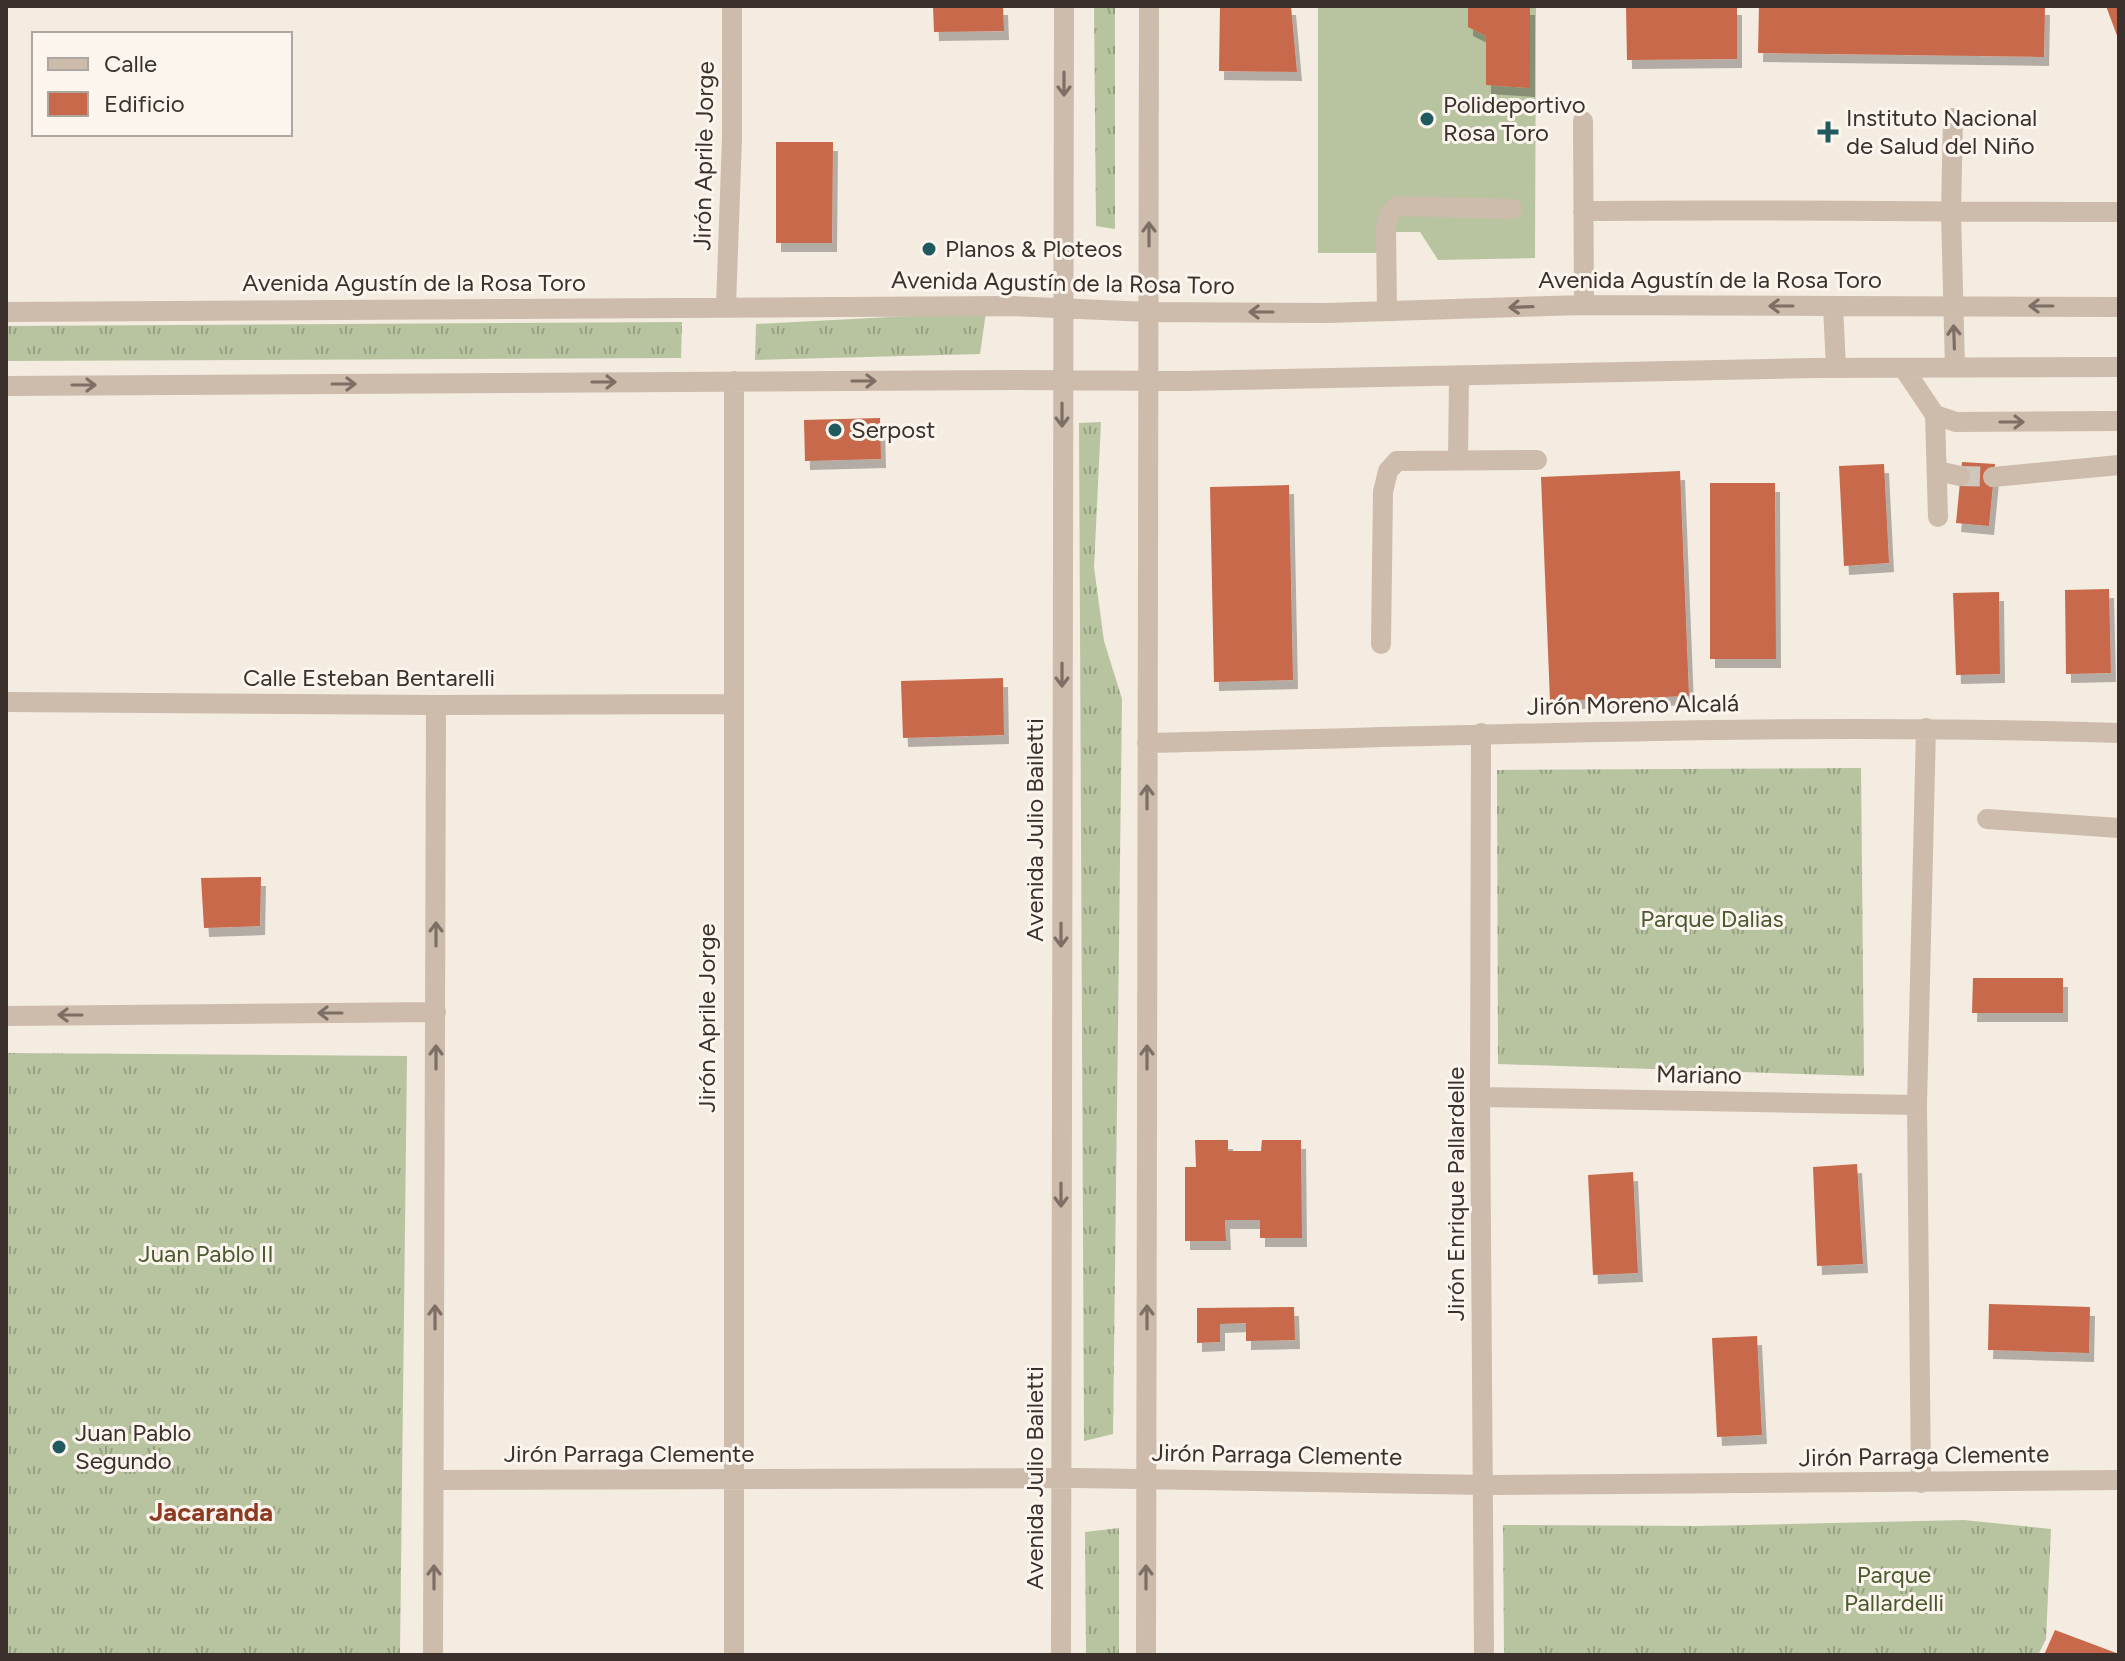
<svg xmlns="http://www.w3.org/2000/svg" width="2125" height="1661" viewBox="0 0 2125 1661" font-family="Figtree,sans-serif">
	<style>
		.grass { fill: url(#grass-tufts) }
		.garden { fill: #b8c4a0 }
		.building { fill: #c8694b; filter: url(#shadow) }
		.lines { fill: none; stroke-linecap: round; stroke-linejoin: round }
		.minor-tunnel { stroke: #cfc6bd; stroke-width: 20; stroke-dasharray: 20 10; stroke-linecap: butt }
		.minor { stroke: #cdbbac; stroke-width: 20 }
		.oneway { stroke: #7d6f65 }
		.poi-dot { fill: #1f5a5e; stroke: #fbf5ee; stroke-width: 3 }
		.labels { text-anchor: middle; stroke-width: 6; stroke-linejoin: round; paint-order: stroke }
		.poi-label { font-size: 24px; fill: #3b302b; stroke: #fbf5ee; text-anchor: start }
		.street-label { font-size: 24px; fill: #3b302b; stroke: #fbf5ee }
		.park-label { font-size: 24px; fill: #4a5a2e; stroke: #fbf5ee }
		.neighbourhood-label { font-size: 26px; font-weight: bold; fill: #8c3b22; stroke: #fbf5ee }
	</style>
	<defs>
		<pattern id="grass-tufts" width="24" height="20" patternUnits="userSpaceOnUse" patternTransform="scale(2)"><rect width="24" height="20" fill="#b8c4a0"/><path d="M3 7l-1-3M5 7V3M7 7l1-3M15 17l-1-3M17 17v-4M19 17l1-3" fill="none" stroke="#97a083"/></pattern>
		<filter id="shadow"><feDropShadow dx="5" dy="9" stdDeviation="0" flood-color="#0004"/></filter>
	</defs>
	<rect width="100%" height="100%" fill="#f4ebe1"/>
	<!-- grass -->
	<path class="grass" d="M1094,6H1115V229L1096,226Z
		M986,312L980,354L755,360L756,324Z
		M682,322L681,358L6,361V326Z
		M1101,422L1094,567L1104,641L1122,699L1113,1434L1084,1441L1079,423Z
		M1861,768L1864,1076L1498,1064L1497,770Z
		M6,1053L407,1056L400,1655H6Z
		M1964,1520L2051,1529L2046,1639L2038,1655H1504L1503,1525L1699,1526Z
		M1119,1528V1655H1086L1085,1532Z"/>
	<!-- garden -->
	<path class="garden" d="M1318,6H1536L1535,258L1438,260L1420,232H1391V253H1318Z"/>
	<!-- building -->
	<path class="building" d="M933,6H1003L1004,31L934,32Z
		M1220,6H1291L1297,72L1219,71Z
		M1468,6H1530V88L1486,85V36L1468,27Z
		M1637,6H1737V59L1627,60L1626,7Z
		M1759,6H2045L2044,57L1758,53Z
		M2106,6H2119V41Z
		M776,142H833L832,243H776Z
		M880,418L881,459L805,461L804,420Z
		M1962,462L1995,464L1989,526L1956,523Z
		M1884,464L1889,563L1844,566L1839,466Z
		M1680,471L1689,696L1550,701L1541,477Z
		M1710,483H1775L1776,659H1710Z
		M1289,485L1293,680L1214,682L1210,487Z
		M2109,589L2111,673L2066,674L2065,590Z
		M1999,592L2000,674L1956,675L1953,593Z
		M1003,678L1004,735L903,738L901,681Z
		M261,877L260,926L204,928L201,878Z
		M1973,978H2063V1013H1972Z
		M1195,1140H1228V1151H1261L1262,1140H1301L1302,1238H1260V1220H1225L1226,1241H1185V1167H1196Z
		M1857,1164L1863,1264L1817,1266L1813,1167Z
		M1633,1172L1638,1273L1593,1275L1588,1175Z
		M1989,1304L2090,1307L2089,1353L1988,1350Z
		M1294,1307L1295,1340L1246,1341V1323L1220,1324V1342L1197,1343V1308Z
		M1757,1336L1762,1435L1717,1437L1712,1338Z
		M2055,1630L2119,1654V1655H2044Z"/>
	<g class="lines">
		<!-- minor-tunnel -->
		<path class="minor-tunnel" d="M1960,476L1993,477"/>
		<!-- minor -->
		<path class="minor" d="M1953,118L1951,212L1955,368
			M1583,121L1584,305
			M1583,211C1762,209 1940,212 2119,212
			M726,306L732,138V6
			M1833,306L1836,368
			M1387,311L1386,226L1389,214L1397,206L1512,209
			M6,312L1011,306L1148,312L1327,313L1584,305L2119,307
			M1904,369L1935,415L1938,517
			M734,381V1655
			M6,386L1012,380L1184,381L1811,368L2119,367
			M1935,415L1956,422L2119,421
			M1458,460L1459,376
			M1938,471L1960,476
			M1993,477L2119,465
			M1381,644L1383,492L1388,471L1397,461L1537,460
			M6,702L436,705L732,704
			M1481,733L1480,1097L1484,1655
			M1147,743C1471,736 1795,722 2119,733
			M1987,819L2119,828
			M6,1016L436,1012
			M1480,1097L1917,1105
			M434,1480L1078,1478L1484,1485L2119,1480
			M1921,1483L1917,1105L1926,728
			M433,1655L436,705
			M1061,1655L1064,6
			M1146,1655L1149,6"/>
	</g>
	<!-- one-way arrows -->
	<defs><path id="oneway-shaft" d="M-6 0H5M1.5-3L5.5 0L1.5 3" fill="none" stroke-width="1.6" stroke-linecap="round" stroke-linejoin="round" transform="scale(2)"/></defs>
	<g class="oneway">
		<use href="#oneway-shaft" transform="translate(1064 84) rotate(90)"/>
		<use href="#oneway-shaft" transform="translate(1149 234) rotate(-90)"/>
		<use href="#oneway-shaft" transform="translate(1781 306) rotate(-180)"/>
		<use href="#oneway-shaft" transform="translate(2041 306) rotate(-180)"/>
		<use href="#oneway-shaft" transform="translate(1521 307) rotate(178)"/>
		<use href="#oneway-shaft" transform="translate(1261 312) rotate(-180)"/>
		<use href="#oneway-shaft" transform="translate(1954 337) rotate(-92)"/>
		<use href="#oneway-shaft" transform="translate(864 381)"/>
		<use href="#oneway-shaft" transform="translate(604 382)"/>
		<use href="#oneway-shaft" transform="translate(344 384)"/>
		<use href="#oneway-shaft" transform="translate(84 385)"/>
		<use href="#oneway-shaft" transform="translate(1062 415) rotate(90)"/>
		<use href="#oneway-shaft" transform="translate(2012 422)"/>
		<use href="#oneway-shaft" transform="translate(1062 675) rotate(90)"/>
		<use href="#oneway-shaft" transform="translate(1147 797) rotate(-90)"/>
		<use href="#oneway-shaft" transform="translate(436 934) rotate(-90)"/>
		<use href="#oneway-shaft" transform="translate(1061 935) rotate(90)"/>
		<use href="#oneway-shaft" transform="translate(330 1013) rotate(180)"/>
		<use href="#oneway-shaft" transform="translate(70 1015) rotate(180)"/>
		<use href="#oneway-shaft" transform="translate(436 1057) rotate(-90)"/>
		<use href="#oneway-shaft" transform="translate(1147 1057) rotate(-90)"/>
		<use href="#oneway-shaft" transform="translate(1061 1195) rotate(90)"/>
		<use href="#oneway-shaft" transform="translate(435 1317) rotate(-90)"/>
		<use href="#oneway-shaft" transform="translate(1147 1317) rotate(-90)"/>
		<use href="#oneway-shaft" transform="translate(434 1577) rotate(-90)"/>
		<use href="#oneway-shaft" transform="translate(1146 1577) rotate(-90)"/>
	</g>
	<!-- markers -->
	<g class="poi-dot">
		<circle cx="1427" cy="119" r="8"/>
		<path d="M1824 120h8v8h8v8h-8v8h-8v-8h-8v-8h8z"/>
		<circle cx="929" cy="249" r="8"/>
		<circle cx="835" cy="430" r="8"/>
		<circle cx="59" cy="1447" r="8"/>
	</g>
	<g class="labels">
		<!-- poi labels -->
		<g class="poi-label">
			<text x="1443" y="113">Polideportivo<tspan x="1443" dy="28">Rosa Toro</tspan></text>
			<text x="1846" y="126">Instituto Nacional<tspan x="1846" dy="28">de Salud del Niño</tspan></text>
			<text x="945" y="257">Planos &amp; Ploteos</text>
			<text x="851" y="438">Serpost</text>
			<text x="75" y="1441">Juan Pablo<tspan x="75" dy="28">Segundo</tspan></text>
		</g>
		<!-- street labels -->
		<g class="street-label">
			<text transform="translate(704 156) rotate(-89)" y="8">Jirón Aprile Jorge</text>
			<text x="1710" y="288">Avenida Agustín de la Rosa Toro</text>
			<text x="414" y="291">Avenida Agustín de la Rosa Toro</text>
			<text transform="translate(1063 283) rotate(1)" y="8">Avenida Agustín de la Rosa Toro</text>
			<text x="369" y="686">Calle Esteban Bentarelli</text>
			<text transform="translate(1633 705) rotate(-1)" y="8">Jirón Moreno Alcalá</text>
			<text transform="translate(1035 830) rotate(-90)" y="8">Avenida Julio Bailetti</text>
			<text transform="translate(707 1018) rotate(-90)" y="8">Jirón Aprile Jorge</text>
			<text transform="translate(1699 1075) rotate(1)" y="8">Mariano</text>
			<text transform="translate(1456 1194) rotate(-90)" y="8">Jirón Enrique Pallardelle</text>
			<text x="629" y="1462">Jirón Parraga Clemente</text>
			<text transform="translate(1277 1455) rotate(1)" y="8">Jirón Parraga Clemente</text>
			<text transform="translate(1924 1456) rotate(-1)" y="8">Jirón Parraga Clemente</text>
			<text transform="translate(1035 1478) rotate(-90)" y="8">Avenida Julio Bailetti</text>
		</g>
		<!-- park labels -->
		<g class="park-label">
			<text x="1712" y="927">Parque Dalias</text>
			<text x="206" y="1262">Juan Pablo II</text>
			<text x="1894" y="1583">Parque<tspan x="1894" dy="28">Pallardelli</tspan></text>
		</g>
		<!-- neighbourhood labels -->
		<g class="neighbourhood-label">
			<text x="211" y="1521">Jacaranda</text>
		</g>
	</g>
	<!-- border -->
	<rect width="2125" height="1661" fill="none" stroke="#3b302b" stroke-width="16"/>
	<!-- legend -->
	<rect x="32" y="32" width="260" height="104" fill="#fbf5ee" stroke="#aea6a0" stroke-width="2"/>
	<rect x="48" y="58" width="40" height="12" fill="#cdbbac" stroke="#aea6a0" stroke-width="2"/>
	<text x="104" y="72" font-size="24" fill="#3b302b">Calle</text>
	<rect x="48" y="92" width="40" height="24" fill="#c8694b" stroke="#aea6a0" stroke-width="2"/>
	<text x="104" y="112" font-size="24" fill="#3b302b">Edificio</text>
</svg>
